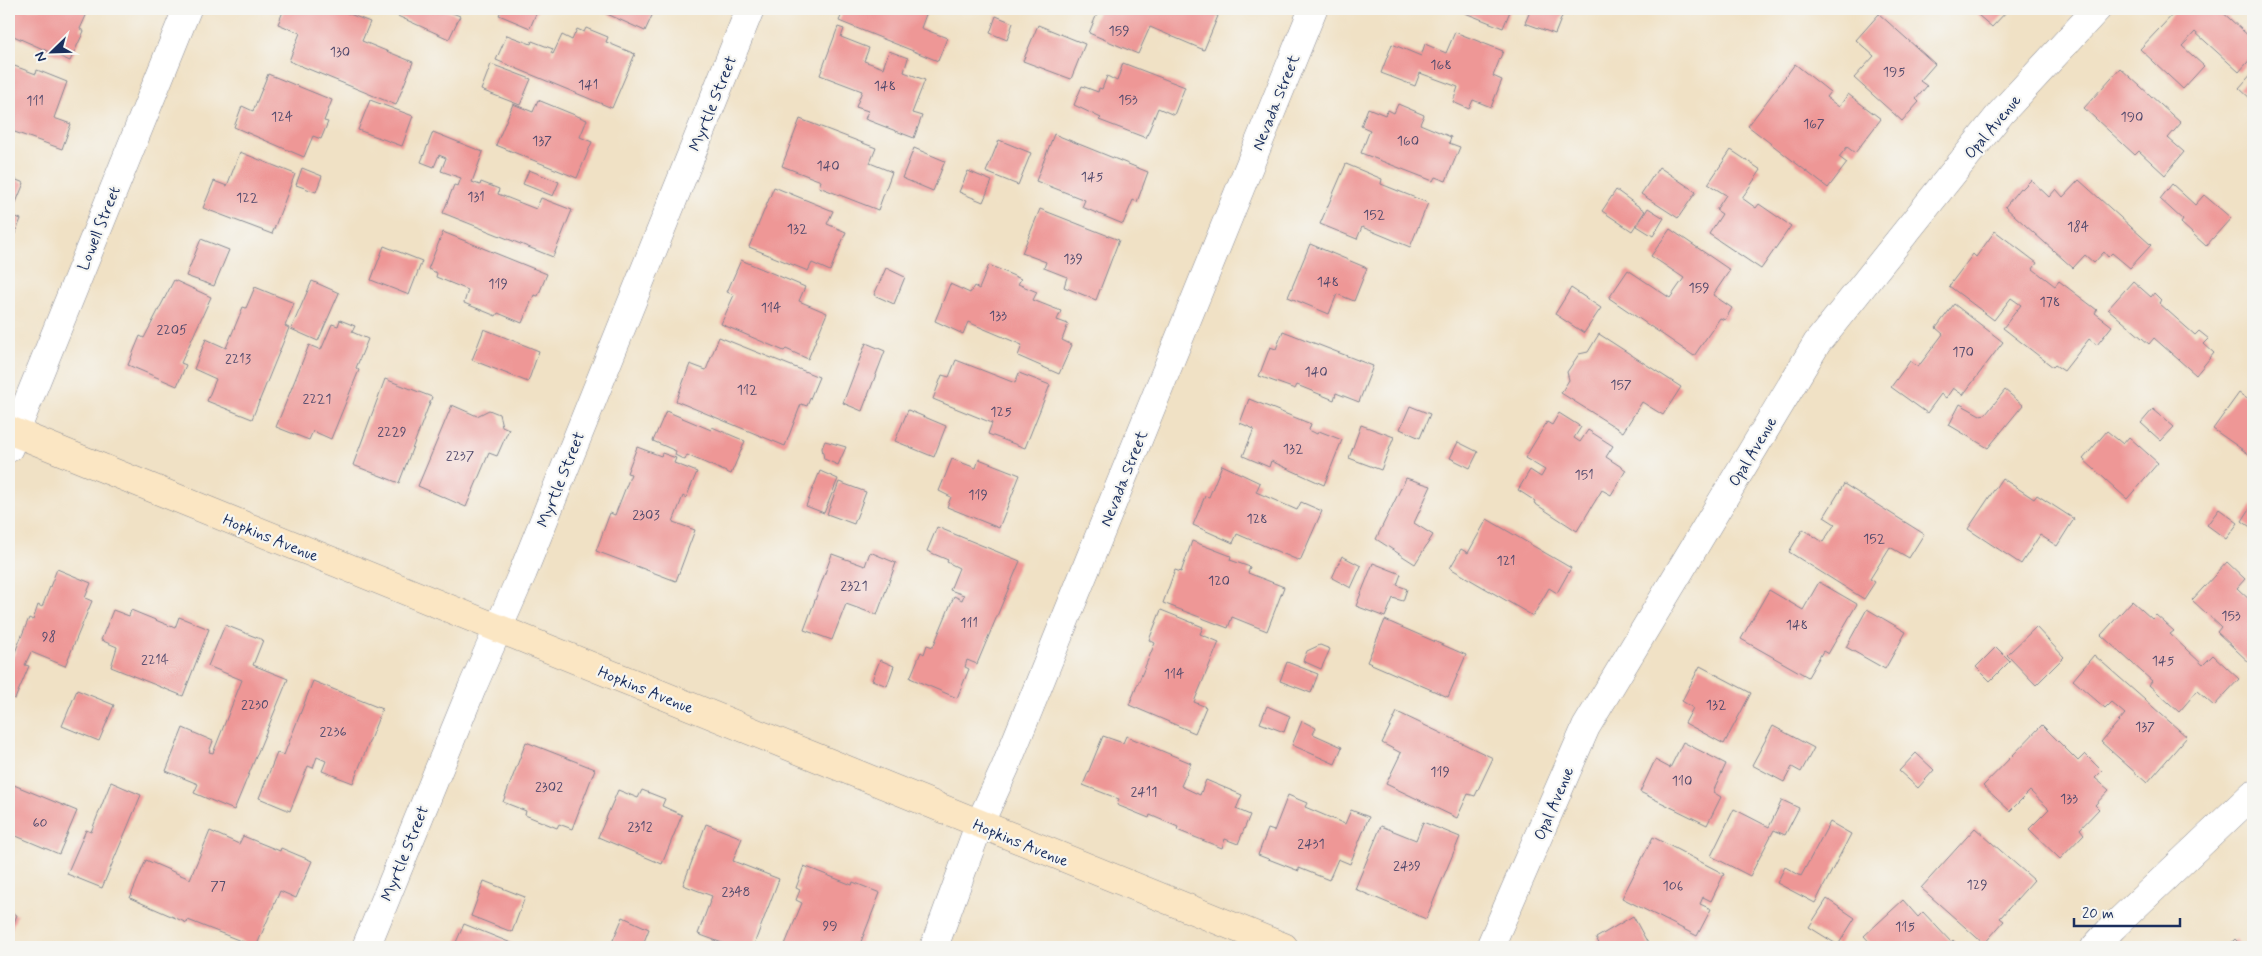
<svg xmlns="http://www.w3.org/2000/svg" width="2262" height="956" viewBox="0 0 2262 956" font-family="Mynerve,sans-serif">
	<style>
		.building { fill: #ee9796 }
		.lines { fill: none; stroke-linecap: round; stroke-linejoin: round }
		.street-casing { stroke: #868892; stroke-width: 29 }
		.secondary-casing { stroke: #868892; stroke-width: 29 }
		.street { stroke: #fff; stroke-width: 28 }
		.secondary { stroke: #fbe6c3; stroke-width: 28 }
		.labels { text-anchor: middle; stroke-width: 4.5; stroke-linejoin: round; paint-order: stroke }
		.number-label { font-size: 14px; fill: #50496c }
		.street-label { font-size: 16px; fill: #1b2f5e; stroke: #f6f6f2 }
	</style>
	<rect width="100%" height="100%" fill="#f6f6f2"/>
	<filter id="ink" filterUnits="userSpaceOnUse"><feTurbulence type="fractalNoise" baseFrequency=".02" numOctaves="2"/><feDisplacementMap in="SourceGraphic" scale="10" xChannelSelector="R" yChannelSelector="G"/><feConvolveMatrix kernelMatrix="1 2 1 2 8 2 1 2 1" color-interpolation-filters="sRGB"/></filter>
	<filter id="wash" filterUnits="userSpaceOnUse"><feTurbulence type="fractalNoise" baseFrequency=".0096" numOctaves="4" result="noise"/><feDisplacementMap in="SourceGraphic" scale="20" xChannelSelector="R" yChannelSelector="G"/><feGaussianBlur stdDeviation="1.12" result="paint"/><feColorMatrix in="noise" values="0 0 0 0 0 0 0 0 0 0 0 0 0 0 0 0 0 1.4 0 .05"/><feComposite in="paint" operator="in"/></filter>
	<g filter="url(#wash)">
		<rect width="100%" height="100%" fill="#f0e1c5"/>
		<g id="blocks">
			<!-- building -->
			<path class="building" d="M9,9H89L80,29L84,31L70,61L9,34V25L13,16L9,14Z
				M284,9H337L370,22L362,41L413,62L396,105L289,61L300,33L278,24Z
				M393,9H442L460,16L449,39L391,13Z
				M502,9H538L530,28L499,15Z
				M596,9H655L645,31Z
				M844,9H928L921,28L947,38L938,61L839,21Z
				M1099,9H1202L1218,16L1204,50L1150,27L1138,54L1089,33Z
				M1455,9H1511L1503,28Z
				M1531,9H1565L1555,34L1525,23Z
				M1971,9H2009L1992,27Z
				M2178,9H2219L2253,40V56L2239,72L2195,32L2182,46L2204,66L2183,89L2140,49Z
				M1879,14L1935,64L1920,81L1927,86L1916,99L1919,102L1902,121L1854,78L1874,56L1856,40Z
				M996,16L1013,23L1007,40L990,33Z
				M1038,25L1085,44L1071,79L1023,61Z
				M838,27L844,29L841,37L869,48L864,61L883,68L889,51L908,58L904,72L925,80L912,113L922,116L914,138L865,119L868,111L856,107L862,91L820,75Z
				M586,28L608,37L606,42L635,54L612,108L496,60L507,35L531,44L532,41L553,49L551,53L553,54L562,35L572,40L577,29L584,32Z
				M1455,32L1503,51L1493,76L1502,80L1491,107L1473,100L1469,109L1453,102L1458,87L1420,73L1415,86L1381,73L1392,44L1421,56L1425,44L1446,53Z
				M1123,63L1185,87L1174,115L1158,108L1146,138L1099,120L1101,118L1074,105L1082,86L1098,92L1099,88L1102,89L1107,76L1117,81Z
				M9,64L36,74L37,70L67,82L54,118L71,124L62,149L9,130Z
				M491,64L531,79L520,105L481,90Z
				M1795,64L1830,92L1826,97L1839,107L1848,94L1881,119L1855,153L1847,147L1839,157L1847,163L1828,188L1748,126Z
				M2120,68L2181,123L2168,138L2184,152L2165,175L2139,151L2135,155L2084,108Z
				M2253,72V101L2239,88Z
				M268,74L332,100L324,121L328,122L321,139L313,136L304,157L234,127L242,106L253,111Z
				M370,100L413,116L402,146L358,130Z
				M538,100L587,120L580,137L592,142L577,178L496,145L513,104L533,112Z
				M1398,104L1424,115L1420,124L1451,137L1449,143L1460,147L1446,181L1435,177L1433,181L1361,153L1370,130L1361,126L1368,108L1385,115L1388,110L1394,113Z
				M800,119L876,148L870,163L892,172L878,210L819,187L821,181L782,166Z
				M433,132L483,152L472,182L480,185L481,182L499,189L498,194L536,209L541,198L572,210L553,257L443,213L454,185L458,186L461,178L441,171L446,158L439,155L434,167L421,162Z
				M1054,134L1148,172L1137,202L1133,200L1123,224L1082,207L1085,200L1036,181Z
				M999,140L1031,153L1018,185L986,172Z
				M914,148L945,161L933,191L902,178Z
				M1731,150L1761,170L1742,198L1756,208L1759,204L1791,226L1761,269L1709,234L1722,214L1716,210L1726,195L1708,184Z
				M240,152L295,174L272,234L203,208L214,181L227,186Z
				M1346,164L1382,179L1381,184L1428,203L1410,247L1362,227L1357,239L1320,224Z
				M1659,167L1696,192L1678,218L1641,194Z
				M302,168L322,176L316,192L296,185Z
				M529,170L559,182L553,196L523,184Z
				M968,171L992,181L983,202L959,192Z
				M9,177L24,183L11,215L21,219L9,248Z
				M2031,180L2049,197L2056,189L2063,197L2079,180L2151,245L2130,268L2112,253L2108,257L2104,252L2094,263L2085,255L2073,268L2005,207L2020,188L2022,189Z
				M2172,184L2195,205L2204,195L2231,218L2206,246L2181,223L2183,220L2160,199Z
				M774,187L833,211L827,224L846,232L830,271L812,263L808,271L749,247Z
				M1616,190L1645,211L1632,231L1602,211Z
				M1648,208L1664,218L1653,236L1637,226Z
				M1040,209L1119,240L1096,300L1064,287L1067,277L1044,268L1046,262L1022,253Z
				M1670,229L1730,270L1713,295L1732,308L1725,320L1720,318L1694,356L1609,298L1628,270L1670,298L1684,278L1651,256Z
				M1995,231L2037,263L2033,269L2055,286L2059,281L2097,310L2095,313L2112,326L2097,345L2089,339L2064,371L2055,365L2053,367L2003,328L2021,305L2011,298L1994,320L1949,286L1973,254L1976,257Z
				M443,232L547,274L538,296L534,295L522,323L498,313L496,316L464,303L468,290L436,277L437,273L428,269Z
				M201,239L229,250L214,286L186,276Z
				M1310,244L1367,268L1354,301L1337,294L1329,314L1288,297Z
				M384,246L422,261L409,295L371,280Z
				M741,260L805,287L799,301L827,313L808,359L786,349L784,351L721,324L734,295L727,292Z
				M989,265L1021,279L1018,284L1037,292L1033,300L1061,311L1057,320L1068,324L1062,340L1072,345L1059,374L1018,356L1022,345L968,322L963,334L935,321L950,284L970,293L974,286L979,289Z
				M886,268L905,277L894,304L874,295Z
				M174,280L211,297L181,363L186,365L177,386L128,365L140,336L144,338Z
				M312,281L339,293L318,341L291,329Z
				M2133,281L2151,297L2154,293L2161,300L2159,303L2195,335L2199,331L2209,339L2204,344L2214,353L2196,375L2154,338L2149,344L2108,309Z
				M255,287L294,303L285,326L289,328L252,419L207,401L216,379L194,369L206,339L226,348L243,307L246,308Z
				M1571,288L1601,308L1584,333L1555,314Z
				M1954,304L2003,342L1963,395L1953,388L1946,398L1941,394L1927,413L1891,387L1910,361L1918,367L1943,334L1936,328Z
				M340,320L355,326L352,332L368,339L356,368L359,370L331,439L313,431L309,440L276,427L309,345L321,350L332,324L338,326Z
				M484,329L539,351L528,382L472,360Z
				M1283,331L1373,366L1359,402L1336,393L1334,400L1297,385L1295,389L1259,376L1270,347L1276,349Z
				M1599,334L1681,387L1663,415L1642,402L1623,432L1561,393L1569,380L1567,372L1579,354L1588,352Z
				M719,337L819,377L807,406L801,404L785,446L676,401L690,364L706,370Z
				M866,343L885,351L862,411L843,403Z
				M956,360L1015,383L1019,373L1050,385L1025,448L988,434L992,423L933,399L942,375L949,377Z
				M385,379L432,397L399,483L353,465Z
				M2005,390L2023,405L1988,448L1949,425L1960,404L1980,415L1986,414Z
				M2239,393L2253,403V457L2213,429Z
				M1249,399L1311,424L1309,430L1317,434L1319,431L1342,440L1324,485L1271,461L1269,467L1243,456L1254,429L1240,423Z
				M452,405L477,416L489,410L499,414L502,426L509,429L497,456L489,453L466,507L418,486Z
				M1410,406L1430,414L1420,438L1400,429Z
				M2153,409L2174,427L2161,441L2141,423Z
				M908,410L946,426L934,457L895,441Z
				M666,411L711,430L712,427L745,441L731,474L687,455L685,460L675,455L676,451L653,441Z
				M1559,413L1581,427L1574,438L1580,442L1588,430L1613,446L1606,457L1626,470L1611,495L1602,490L1577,531L1534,503L1535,501L1518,490L1530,470L1541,477L1545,470L1525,458L1547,422L1552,425Z
				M1361,425L1394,437L1381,470L1349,458Z
				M2107,431L2123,444L2129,437L2158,463L2127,499L2083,459Z
				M825,441L846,447L838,465L824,459L822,448Z
				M1458,442L1478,452L1470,468L1450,458Z
				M637,447L661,456L662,453L676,458L674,463L697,472L686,498L683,496L673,522L695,530L676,581L596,551L610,513L615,515L631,474L627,473Z
				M952,459L976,468L979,459L1020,475L999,528L947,507L951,497L939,491Z
				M1222,465L1260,483L1256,492L1297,510L1301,502L1322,511L1300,561L1237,534L1233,543L1193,525L1205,496L1209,497Z
				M820,471L838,479L824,513L806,506Z
				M1406,478L1431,486L1414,523L1433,535L1415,564L1376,539Z
				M2002,478L2034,499L2037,495L2074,519L2057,546L2040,535L2021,564L1968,529Z
				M839,482L866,492L854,524L827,514Z
				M1844,484L1924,534L1909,558L1890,547L1870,579L1875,582L1864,599L1789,552L1803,529L1823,542L1835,524L1824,517Z
				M2253,504V529L2242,521Z
				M2219,509L2238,523L2226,539L2207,525Z
				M1487,519L1571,568L1557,593L1549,588L1533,616L1450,568L1461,549L1468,553Z
				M937,527L1020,561L977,664L967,660L965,667L969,669L957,698L910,678L921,652L924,654L927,645L933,647L954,596L962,600L964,595L950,590L959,568L947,562L948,560L927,551Z
				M1192,541L1231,556L1230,560L1250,567L1248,573L1284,587L1267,631L1232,617L1228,628L1163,603L1175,570L1181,572Z
				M870,552L896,563L877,615L846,604L832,640L804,630L832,554L865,566Z
				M1342,556L1361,566L1351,588L1332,578Z
				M2227,562L2245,579L2237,588L2253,603V666L2217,632L2221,627L2192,600Z
				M1373,563L1401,574L1397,585L1407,589L1403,601L1393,598L1385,617L1356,606Z
				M57,569L91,583L85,598L92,601L65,666L31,652L25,665L29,666L15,699L9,697V656L13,657L29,618L33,620L38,605L42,607Z
				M1819,582L1857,604L1828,654L1823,651L1808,677L1741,639L1769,590L1803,610Z
				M2132,601L2152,619L2156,615L2174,631L2170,634L2203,665L2213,655L2239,679L2214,706L2197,691L2179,712L2149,685L2152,681L2101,635Z
				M1867,609L1906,632L1885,669L1846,647Z
				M113,610L129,616L131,610L175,628L179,617L209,629L183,696L111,667L117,647L101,640Z
				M1161,610L1203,627L1200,634L1219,642L1194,702L1206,707L1195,733L1129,705L1155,643L1149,640Z
				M1385,620L1466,655L1448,697L1367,662Z
				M225,625L263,640L253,665L288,679L234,810L194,793L198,784L166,771L183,728L213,741L209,752L213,753L242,680L208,666Z
				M2036,627L2064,657L2036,685L2007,655Z
				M1320,645L1330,649L1321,669L1303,661L1307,651Z
				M1996,647L2010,661L1990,681L1976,667Z
				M2094,655L2187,737L2147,783L2101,742L2125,714L2111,702L2105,708L2073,680Z
				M880,660L894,666L887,686L872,680Z
				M1287,662L1318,674L1311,693L1280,681Z
				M1700,666L1751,693L1724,744L1685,723L1693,708L1682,701Z
				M313,681L382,709L353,783L322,771L326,761L317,757L313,768L308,766L290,811L259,798L277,753L284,755Z
				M77,690L114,705L99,741L62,726Z
				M1267,706L1290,716L1284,732L1260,723Z
				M1397,712L1493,758L1475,796L1468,794L1457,818L1386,784L1401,753L1382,743Z
				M1302,721L1316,728L1313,734L1342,747L1335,764L1292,745Z
				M2042,725L2078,761L2085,754L2102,771L2095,778L2109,790L2095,805L2099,809L2080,829L2084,834L2060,859L2029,829L2049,809L2030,791L2010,811L1983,786Z
				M1773,726L1814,748L1801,772L1792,767L1784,782L1752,765Z
				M1103,736L1123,743L1126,736L1191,763L1181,786L1200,795L1206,780L1242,795L1236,809L1250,815L1238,844L1225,839L1222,848L1177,830L1178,827L1150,815L1149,818L1117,805L1119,799L1083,785Z
				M526,742L595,769L572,829L559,824L557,828L525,815L526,811L503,802Z
				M1683,742L1726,764L1713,792L1721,797L1707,825L1640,792L1655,760L1670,768Z
				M1916,753L1934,770L1918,788L1899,771Z
				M111,782L141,795L102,888L67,874L86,830L91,832Z
				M9,783L77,811L59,854L9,833Z
				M618,790L638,798L642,790L665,799L662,806L682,815L662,864L598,837Z
				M1288,795L1307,803L1305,807L1345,824L1351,810L1369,817L1350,864L1338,859L1329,880L1299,868V871L1258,855L1268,829L1274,831Z
				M1782,800L1799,808L1785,835L1774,830L1750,876L1711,856L1734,809L1769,827Z
				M1423,822L1460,837L1426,919L1355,889L1381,826L1416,840Z
				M1830,822L1851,834L1815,903L1777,883L1785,867L1801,876Z
				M706,824L742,838L733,861L779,879L753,947H733L698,934L712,896L683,885Z
				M1975,828L2034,880L2000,918L2004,921L1984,944L1921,888Z
				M210,831L239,844L243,836L280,851L281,848L312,861L296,898L280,891L256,947L188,920L187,923L130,898L146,860L190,879Z
				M1653,837L1724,874L1711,901L1703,897L1700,904L1711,909L1697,936L1622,898Z
				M804,866L852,885L853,882L880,893L859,947H784L802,903L796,900L800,890L796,888Z
				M484,881L525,897L512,932L471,916Z
				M1827,899L1855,918L1838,945L1809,927Z
				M1903,900L1918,917L1923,912L1951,942L1953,940L1960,947H1874L1864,936Z
				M9,912L17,915L9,936Z
				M1633,916L1650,947H1601L1596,938Z
				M623,917L649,929L642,947H610Z
				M464,924L521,947H454Z
				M2235,939L2243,947H2227Z"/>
		</g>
	</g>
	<g filter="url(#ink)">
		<use href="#blocks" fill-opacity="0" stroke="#868892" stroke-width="1"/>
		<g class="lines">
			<defs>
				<path id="street" d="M9,448L187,9
					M366,947L472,688L523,572L750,9
					M934,947L979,825L1005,768L1313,9
					M1490,947L1586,727L1817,343L2001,113L2097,9
					M2095,947L2113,927L2253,794"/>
				<path id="secondary" d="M9,430L1284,947"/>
			</defs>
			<!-- street casing -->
			<use href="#street" class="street-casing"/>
			<!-- secondary casing -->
			<use href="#secondary" class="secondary-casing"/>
			<!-- street -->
			<use href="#street" class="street"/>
			<!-- secondary -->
			<use href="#secondary" class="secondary"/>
		</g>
	</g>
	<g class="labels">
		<!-- number labels -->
		<g class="number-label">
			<text x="1119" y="35">159</text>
			<text x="340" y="56">130</text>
			<text x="1441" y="69">168</text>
			<text x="1894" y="76">195</text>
			<text x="588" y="89">141</text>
			<text x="885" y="90">148</text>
			<text x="1128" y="104">153</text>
			<text x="35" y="105">111</text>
			<text x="282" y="121">124</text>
			<text x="2132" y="121">190</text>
			<text x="1814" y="128">167</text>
			<text x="542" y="145">137</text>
			<text x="1408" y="145">160</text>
			<text x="828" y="170">140</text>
			<text x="1092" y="181">145</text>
			<text x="476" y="201">131</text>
			<text x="247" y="202">122</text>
			<text x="1374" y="219">152</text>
			<text x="2078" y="231">184</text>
			<text x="797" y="233">132</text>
			<text x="1073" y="263">139</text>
			<text x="1328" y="286">148</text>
			<text x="498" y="288">119</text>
			<text x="1699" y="292">159</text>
			<text x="2050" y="306">178</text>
			<text x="771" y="312">114</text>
			<text x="998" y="320">133</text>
			<text x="172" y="334">2205</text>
			<text x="1963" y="356">170</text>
			<text x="238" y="363">2213</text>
			<text x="1316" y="376">140</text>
			<text x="1621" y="389">157</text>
			<text x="747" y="394">112</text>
			<text x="317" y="403">2221</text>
			<text x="1001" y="416">125</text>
			<text x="392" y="436">2229</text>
			<text x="1293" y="453">132</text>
			<text x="460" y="460">2237</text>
			<text x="1584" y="479">151</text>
			<text x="978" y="499">119</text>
			<text x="646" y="519">2303</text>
			<text x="1257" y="523">128</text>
			<text x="1874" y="543">152</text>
			<text x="1506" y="565">121</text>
			<text x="1219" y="585">120</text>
			<text x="854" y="590">2321</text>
			<text x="2231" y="620">153</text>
			<text x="969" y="627">111</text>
			<text x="1797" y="629">148</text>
			<text x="49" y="641">98</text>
			<text x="155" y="664">2214</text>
			<text x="2163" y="665">145</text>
			<text x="1174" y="678">114</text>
			<text x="255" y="709">2230</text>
			<text x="1716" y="709">132</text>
			<text x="2145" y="731">137</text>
			<text x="333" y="736">2236</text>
			<text x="1440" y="776">119</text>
			<text x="1682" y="785">110</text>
			<text x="549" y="791">2302</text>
			<text x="1144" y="796">2411</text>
			<text x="2069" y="803">133</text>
			<text x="40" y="827">60</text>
			<text x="640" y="831">2312</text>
			<text x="1311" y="848">2431</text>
			<text x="1407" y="870">2439</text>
			<text x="1977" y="889">129</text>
			<text x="218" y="890">77</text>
			<text x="1673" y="890">106</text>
			<text x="736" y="896">2348</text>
			<text x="830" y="930">99</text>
			<text x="1905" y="931">115</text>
		</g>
		<!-- street labels -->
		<g class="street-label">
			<text transform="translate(1275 102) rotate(-68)" y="6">Nevada Street</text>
			<text transform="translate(712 103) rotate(-68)" y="6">Myrtle Street</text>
			<text transform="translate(1992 126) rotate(-50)" y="6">Opal Avenue</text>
			<text transform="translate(98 228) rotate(-68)" y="6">Lowell Street</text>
			<text transform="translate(1752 451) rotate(-59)" y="6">Opal Avenue</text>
			<text transform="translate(1123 478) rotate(-68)" y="6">Nevada Street</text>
			<text transform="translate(560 479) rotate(-68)" y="6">Myrtle Street</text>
			<text transform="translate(271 537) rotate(22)" y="6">Hopkins Avenue</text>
			<text transform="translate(646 689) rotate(22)" y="6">Hopkins Avenue</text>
			<text transform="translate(1553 803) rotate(-67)" y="6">Opal Avenue</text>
			<text transform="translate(1021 842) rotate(22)" y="6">Hopkins Avenue</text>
			<text transform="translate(404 853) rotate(-68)" y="6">Myrtle Street</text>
		</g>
	</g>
	<!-- margin -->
	<rect width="2262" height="956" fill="none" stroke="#f6f6f2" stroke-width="30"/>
	<!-- north arrow -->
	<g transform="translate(52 52) rotate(247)" stroke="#f6f6f2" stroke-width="4" paint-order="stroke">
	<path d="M0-4L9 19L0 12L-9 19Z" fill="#1b2f5e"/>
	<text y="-8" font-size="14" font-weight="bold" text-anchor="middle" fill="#1b2f5e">N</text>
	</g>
	<!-- scale -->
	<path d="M2074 918v8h106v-8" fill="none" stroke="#1b2f5e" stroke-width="2.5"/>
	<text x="2082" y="918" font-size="15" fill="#1b2f5e" stroke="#f6f6f2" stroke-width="4" paint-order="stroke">20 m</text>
</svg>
